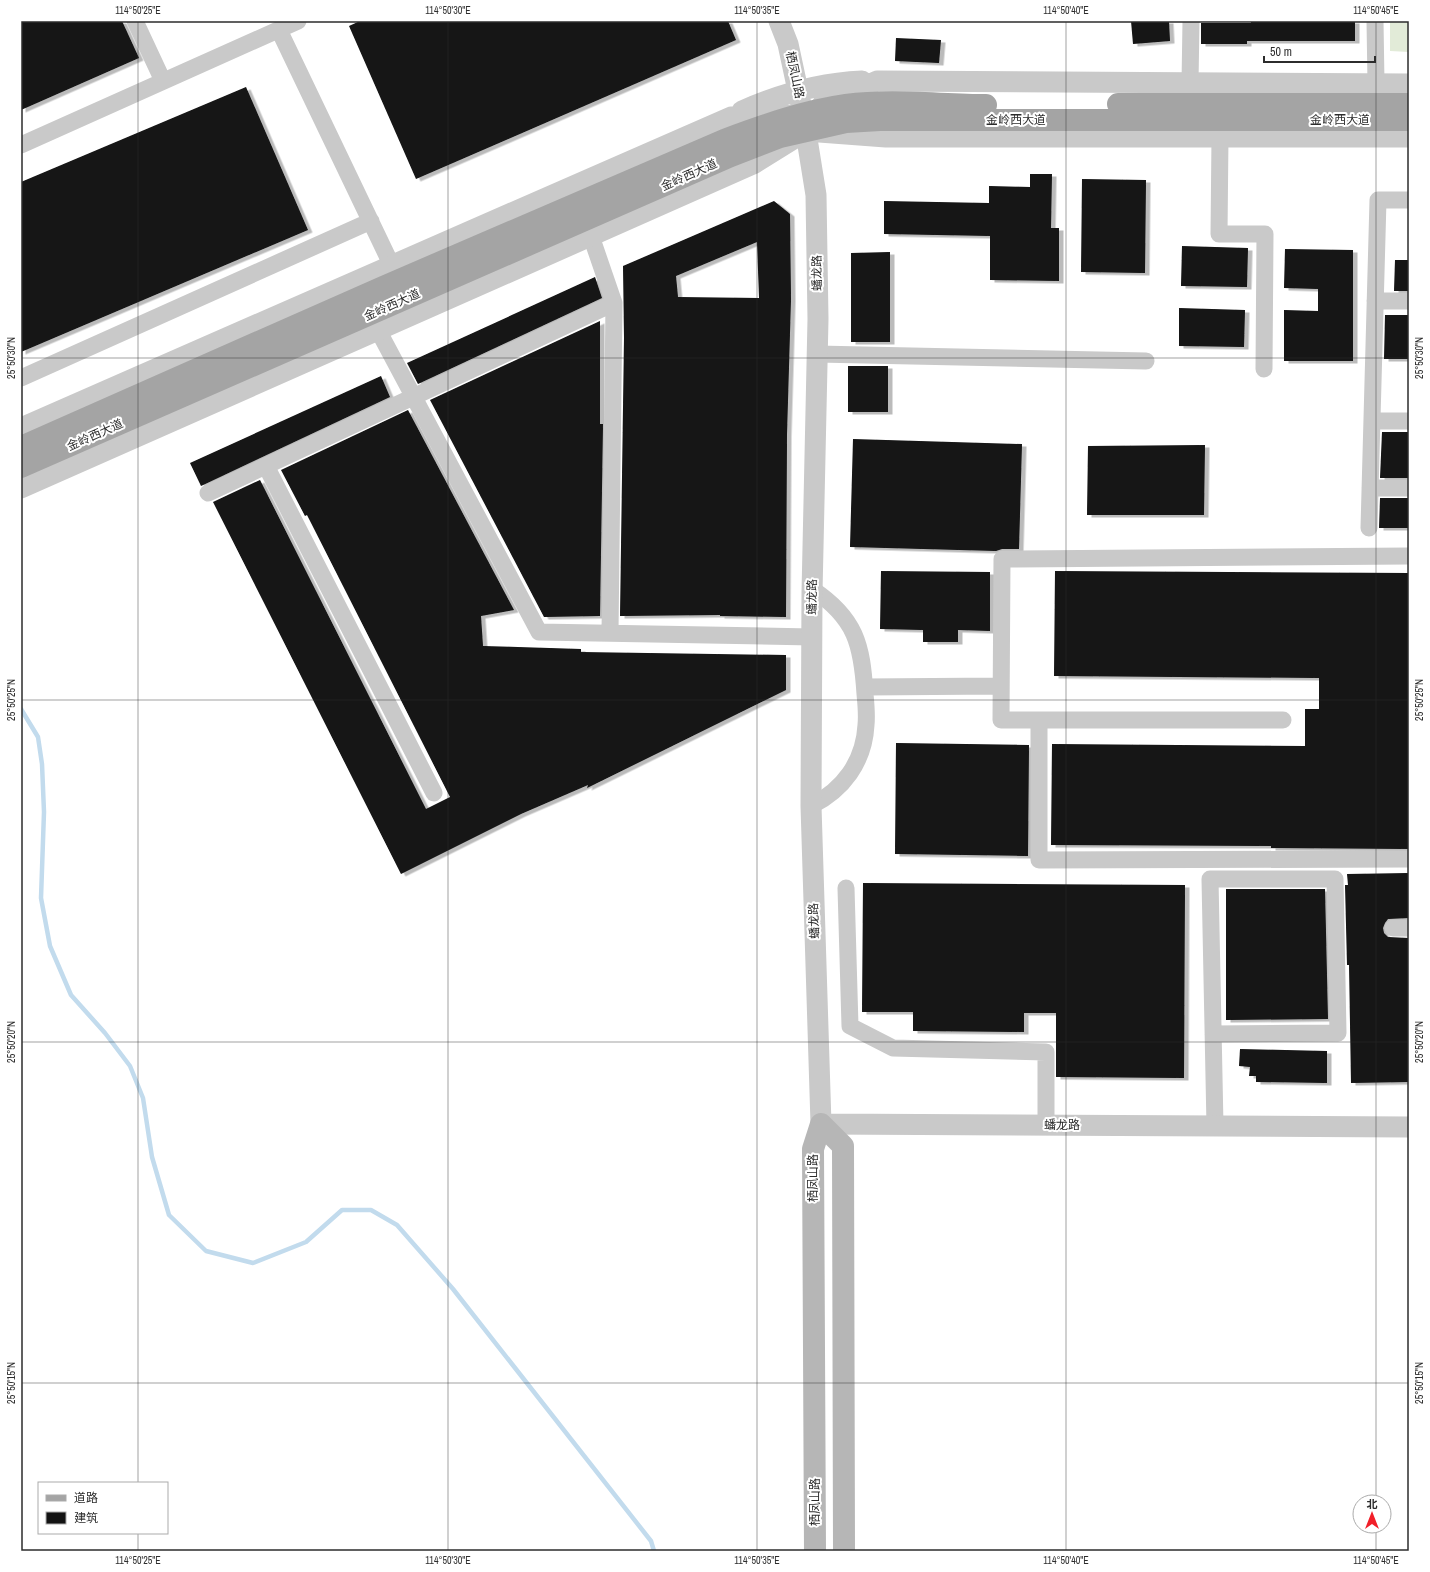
<svg xmlns="http://www.w3.org/2000/svg" width="1430" height="1572" viewBox="0 0 1430 1572" font-family="'Archivo Narrow','Noto Sans SC',sans-serif">
	<style>
		.green { fill: #e2ebd8 }
		.lines { fill: none; stroke-linecap: round; stroke-linejoin: round }
		.stream { stroke: #c2dbed; stroke-width: 4.5 }
		.building { fill: #131313; fill-rule: evenodd; filter: url(#shadow) }
		.minor { stroke: #c9c9c9; stroke-width: 17 }
		.tertiary { stroke: #c9c9c9; stroke-width: 21 }
		.secondary { stroke: #b6b6b6; stroke-width: 22 }
		.primary { stroke: #a4a4a4; stroke-width: 22 }
		.ticks { fill: none; stroke: #2c2c2c; stroke-width: 1; stroke-opacity: 0.45 }
		.labels { text-anchor: middle; stroke-width: 4; stroke-linejoin: round; paint-order: stroke }
		.street-label { font-size: 12px; fill: #2c2c2c; stroke: #fff }
		.neatline { fill: none; stroke: #2c2c2c; stroke-width: 1.5 }
		.ticks-label { font-size: 10px; text-anchor: middle; fill: #2c2c2c }
	</style>
	<defs>
		<filter id="shadow"><feDropShadow dx="4.5" dy="2.5" stdDeviation="0" flood-color="#0004"/></filter>
	</defs>
	<rect width="100%" height="100%" fill="#fff"/>
	<!-- green -->
	<path class="green" d="M1390,21H1409V52L1390,51Z"/>
	<g class="lines">
		<!-- stream -->
		<path class="stream" d="M21,709L38,737L42,764L44,812L41,898L50,946L71,995L105,1033L130,1066L143,1098L152,1157L169,1215L206,1251L253,1263L306,1242L342,1210H371L397,1225L453,1289L651,1541L654,1551"/>
	</g>
	<!-- building -->
	<path class="building" d="M21,21H122L139,58L21,110Z
		M360,21H728L736,40L416,179L349,26Z
		M1131,21H1169L1170,41L1133,44Z
		M1251,21H1355V41H1247V44H1201V23H1251Z
		M896,38L941,40L939,63L895,61Z
		M246,87L308,230L21,352V182Z
		M1030,174H1052L1051,228H1059V281L990,280V236L884,234V201L989,203V186L1030,187Z
		M1082,179L1146,180L1145,273L1081,272Z
		M774,201L790,214L791,299L787,434L786,617L720,616V615L620,616L624,338L623,266ZM757,242L759,298L678,297L676,276Z
		M1182,246L1248,248L1247,287L1181,286Z
		M1285,249L1353,250V361H1284V310L1318,311V289L1284,288Z
		M890,252V342H851V253Z
		M1395,260H1409V291H1394Z
		M595,277L602,298L418,384L407,363Z
		M1179,308L1245,310L1244,347L1179,346Z
		M1385,315H1409V359H1384Z
		M600,321V424H603L600,616L544,617L430,400Z
		M848,366H888V412H848Z
		M381,376L390,397L201,486L190,463Z
		M408,410L514,610L481,616L483,646L581,649V652L786,655V690L587,788L588,785L521,814L401,874L213,502L260,480L426,809L450,797L307,515L305,516L281,470Z
		M1382,432H1409V478H1380Z
		M853,439L1022,444L1019,549H1002L996,551L850,547Z
		M1205,445L1204,515H1087L1088,446Z
		M1380,498H1409V528H1379Z
		M881,571L990,572V631L958,630V642H923V630L880,629Z
		M1055,571L1409,573V849L1271,848V846L1051,845L1052,744L1305,746V709H1319V678L1054,676Z
		M896,743L1029,745L1028,856L895,854Z
		M1409,873V918L1388,919L1385,923L1383,928L1384,933L1388,937L1409,938V1082L1351,1083L1349,965H1347L1345,885H1348L1347,874Z
		M863,883L1185,885L1184,1078L1056,1077V1013H1024V1032L913,1031V1012H862Z
		M1226,889H1325L1328,1019L1226,1020Z
		M1240,1049L1327,1051V1083L1256,1082V1076H1249L1250,1067L1239,1066Z"/>
	<g class="lines">
		<!-- minor -->
		<path class="minor" d="M135,21L163,81
			M1375,21L1376,83
			M279,30L392,266
			M1190,83L1191,21
			M1220,137L1219,234H1265L1264,369
			M21,145L298,21
			M591,236L614,303L610,633
			M1375,301H1409
			M378,330L539,632L812,637
			M817,354L1146,361
			M21,378L371,221
			M1372,421H1409
			M266,466L434,793
			M1370,488H1409
			M208,493L614,303
			M1369,528L1378,200H1409
			M865,687L1001,686
			M1039,720V860L1409,859
			M1283,720H1001L1002,559L1409,556
			M811,806C843,790 864,762 866,725C867,715 866,704 865,694C862,645 856,618 812,589
			M846,888L850,1026L893,1048L1046,1052V1125
			M1393,928H1409
			M1213,1034L1338,1033L1335,879H1210L1215,1126"/>
		<!-- tertiary -->
		<path class="tertiary" d="M779,21L788,44L803,114L816,195L818,319L812,593L811,806L821,1124L1409,1127
			M822,105L877,81L1409,84
			M742,111C780,94 821,83 862,81
			M21,428L731,117L787,115
			M21,488L753,164L806,131L886,137H1409"/>
		<!-- secondary -->
		<path class="secondary" d="M815,1551L813,1149L821,1124L843,1146L844,1551"/>
		<!-- primary -->
		<path class="primary" d="M1118,104H1409
			M21,447L383,287L724,140C764,125 804,111 846,105C892,99 940,105 986,105
			M21,467L731,156L780,137L846,122L880,120H1409"/>
	</g>
	<!-- ticks -->
	<path class="ticks" d="M138,21V1483M448,21V1551M757,21V1551M1066,21V1551M1376,21V1502M21,358H1409M21,700H1409M21,1042H1409M21,1383H1409M1376,1526V1551M138,1533V1551"/>
	<g class="labels">
		<!-- street labels -->
		<g class="street-label">
			<text transform="translate(795 75) rotate(78)" y="4">栖凤山路</text>
			<text x="1016" y="124">金岭西大道</text>
			<text x="1340" y="124">金岭西大道</text>
			<text transform="translate(689 175) rotate(-24)" y="4">金岭西大道</text>
			<text transform="translate(817 273) rotate(-91)" y="4">蟠龙路</text>
			<text transform="translate(392 305) rotate(-24)" y="4">金岭西大道</text>
			<text transform="translate(95 435) rotate(-24)" y="4">金岭西大道</text>
			<text transform="translate(812 597) rotate(-89)" y="4">蟠龙路</text>
			<text transform="translate(814 921) rotate(-92)" y="4">蟠龙路</text>
			<text x="1062" y="1129">蟠龙路</text>
			<text transform="translate(813 1178) rotate(-90)" y="4">栖凤山路</text>
			<text transform="translate(815 1502) rotate(-90)" y="4">栖凤山路</text>
		</g>
	</g>
	<!-- border -->
	<rect width="1430" height="1572" fill="none" stroke="#ffffff" stroke-width="44"/>
	<!-- legend -->
	<rect x="38" y="1482" width="130" height="52" fill="#ffffff" stroke="#ababab"/>
	<rect x="46" y="1495" width="20" height="6" fill="#a4a4a4" stroke="#ababab"/>
	<text x="74" y="1502" font-size="12" fill="#2c2c2c">道路</text>
	<rect x="46" y="1512" width="20" height="12" fill="#131313" stroke="#ababab"/>
	<text x="74" y="1522" font-size="12" fill="#2c2c2c">建筑</text>
	<!-- north arrow -->
	<g transform="translate(1372 1514)"><circle r="19" fill="#ffffff" stroke="#ababab"/>
	<path d="M0-3L7 15L0 10L-7 15Z" fill="#f11f29"/>
	<text y="-6" font-size="11" font-weight="bold" text-anchor="middle" fill="#2c2c2c">北</text>
	</g>
	<!-- scale -->
	<path d="M1264 56v6h111v-6" fill="none" stroke="#2c2c2c" stroke-width="2"/>
	<text x="1270" y="56" font-size="12" fill="#2c2c2c" stroke="#ffffff" stroke-width="3" paint-order="stroke">50 m</text>
	<rect x="22" y="22" width="1386" height="1528" class="neatline"/>
	<g class="ticks-label">
		<text x="138" y="14">114°50'25"E</text>
		<text x="448" y="14">114°50'30"E</text>
		<text x="757" y="14">114°50'35"E</text>
		<text x="1066" y="14">114°50'40"E</text>
		<text x="1376" y="14">114°50'45"E</text>
		<text transform="translate(11 358) rotate(-90)" y="4">25°50'30"N</text>
		<text transform="translate(1419 358) rotate(-90)" y="4">25°50'30"N</text>
		<text transform="translate(11 700) rotate(-90)" y="4">25°50'25"N</text>
		<text transform="translate(1419 700) rotate(-90)" y="4">25°50'25"N</text>
		<text transform="translate(11 1042) rotate(-90)" y="4">25°50'20"N</text>
		<text transform="translate(1419 1042) rotate(-90)" y="4">25°50'20"N</text>
		<text transform="translate(11 1383) rotate(-90)" y="4">25°50'15"N</text>
		<text transform="translate(1419 1383) rotate(-90)" y="4">25°50'15"N</text>
		<text x="138" y="1564">114°50'25"E</text>
		<text x="448" y="1564">114°50'30"E</text>
		<text x="757" y="1564">114°50'35"E</text>
		<text x="1066" y="1564">114°50'40"E</text>
		<text x="1376" y="1564">114°50'45"E</text>
	</g>
</svg>
